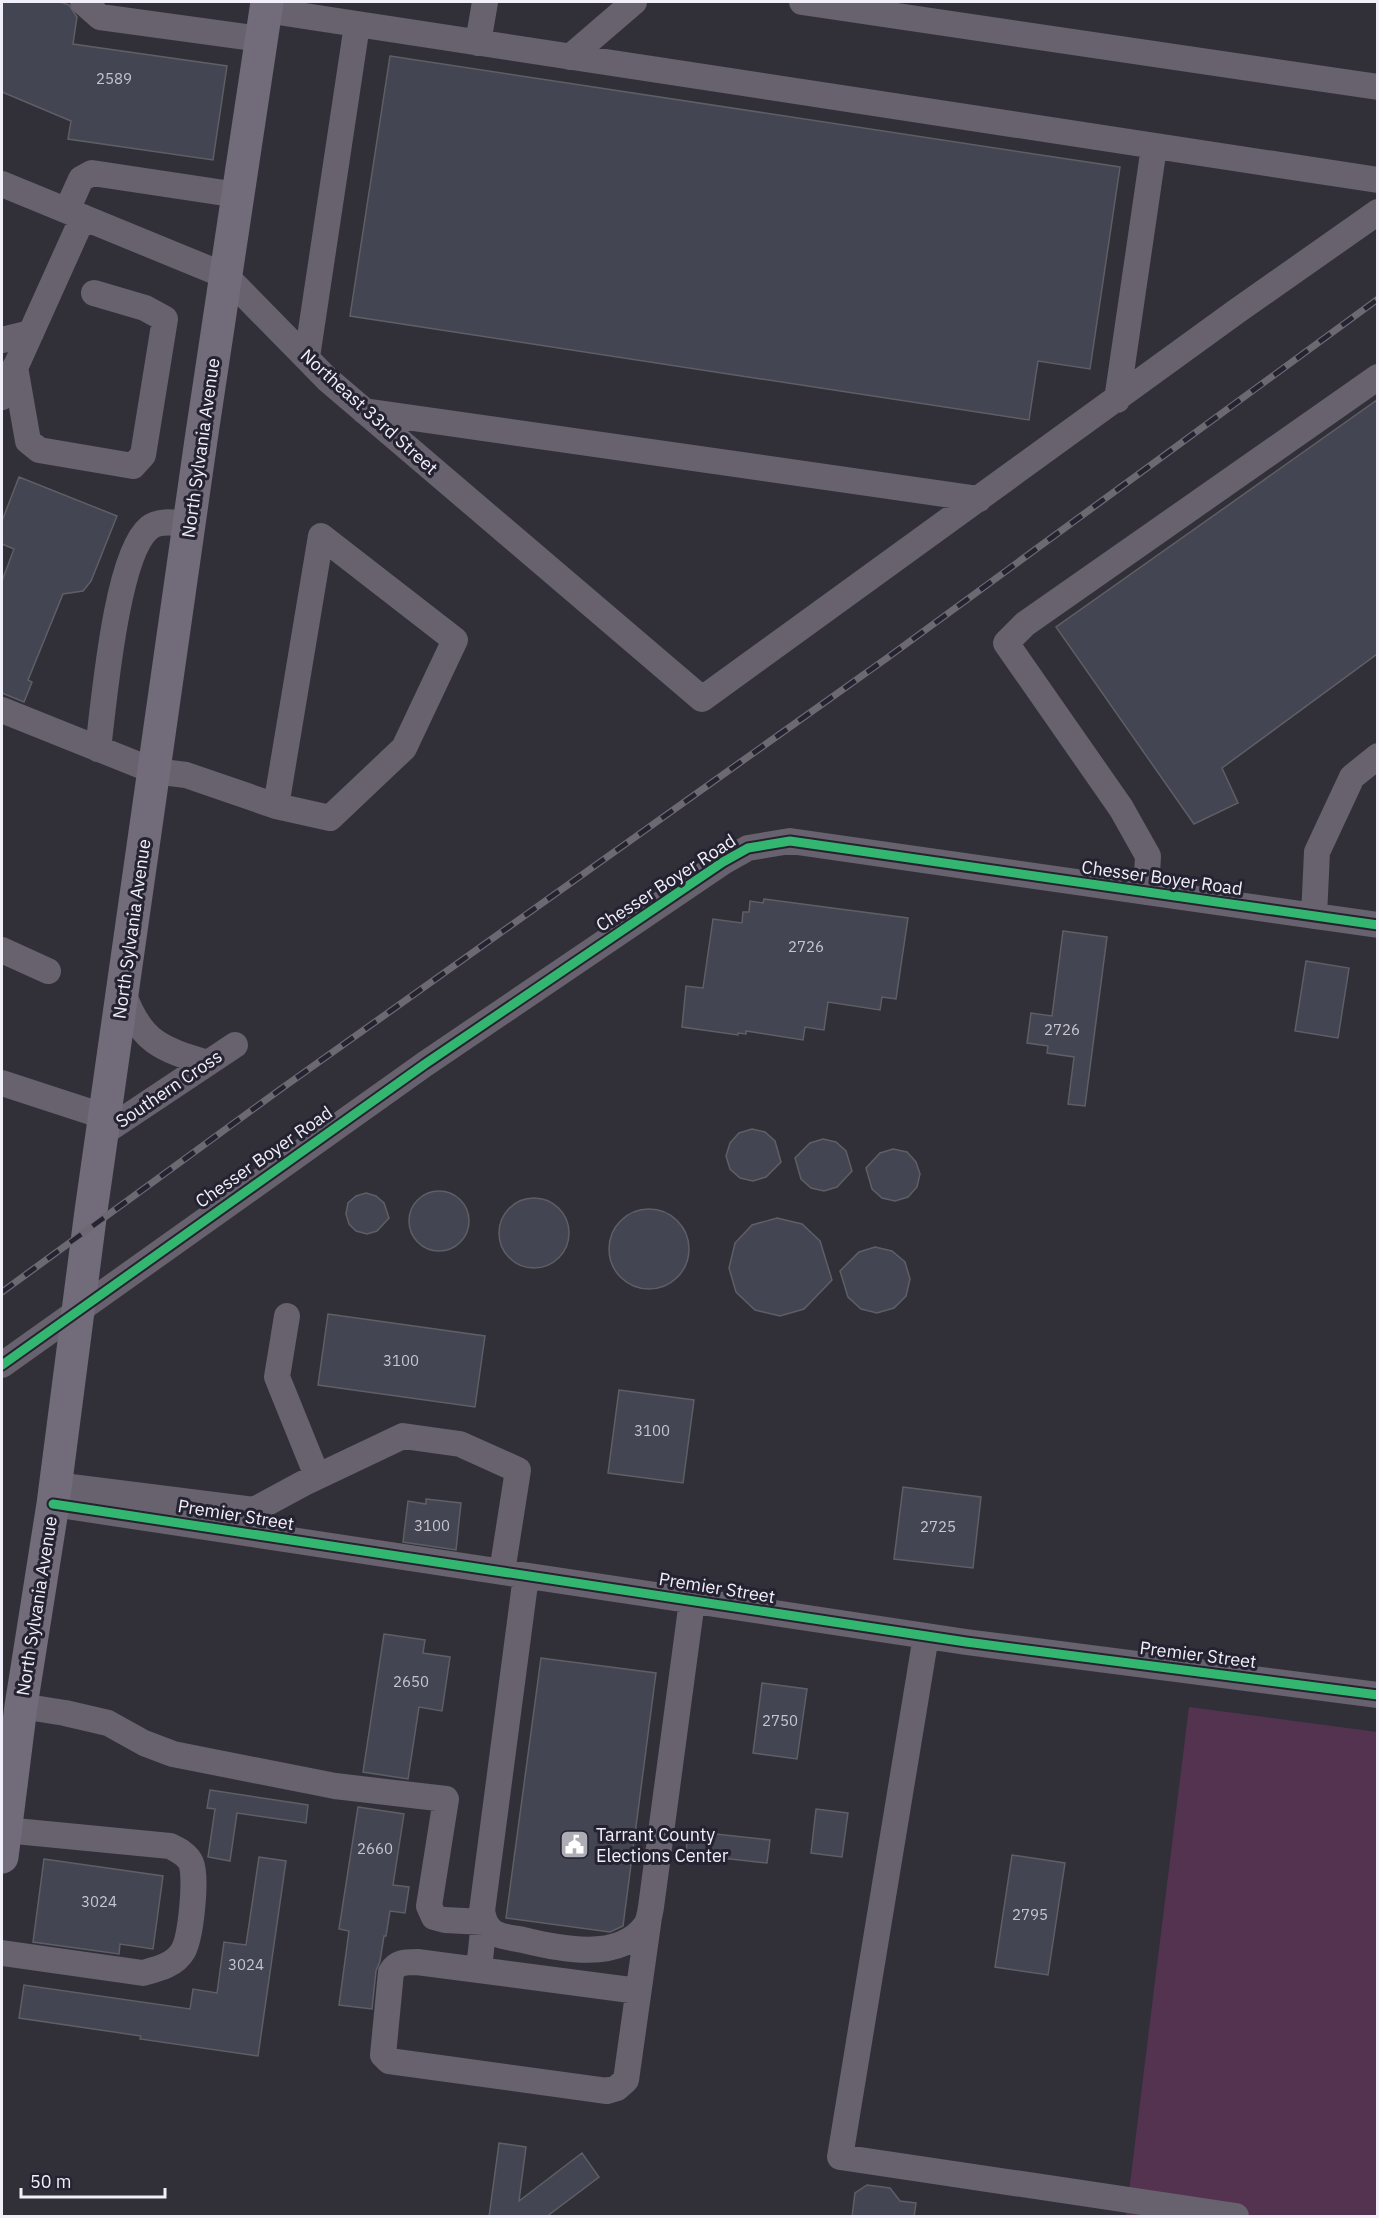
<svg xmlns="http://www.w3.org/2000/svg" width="1379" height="2218" viewBox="0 0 1379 2218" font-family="'IBM Plex Sans',sans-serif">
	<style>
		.green { fill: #543351 }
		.building { fill: #434552; stroke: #5e5e65; stroke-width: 1.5 }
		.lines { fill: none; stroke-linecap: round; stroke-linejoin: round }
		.minor { stroke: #68616e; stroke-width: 26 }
		.major { stroke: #726b7a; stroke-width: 33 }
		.rail-casing { stroke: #6c6972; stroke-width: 7 }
		.rail { stroke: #252331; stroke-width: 4.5; stroke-dasharray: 14; stroke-linecap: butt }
		.cycleway-casing { stroke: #252331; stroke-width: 13 }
		.cycleway { stroke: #33b770; stroke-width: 9 }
		.labels { text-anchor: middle; stroke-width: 6; stroke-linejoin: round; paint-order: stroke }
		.number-label { font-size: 15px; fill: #c6c5d0 }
		.street-label { font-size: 18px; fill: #f1f0fa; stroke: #252331 }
		.poi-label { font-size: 18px; fill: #f1f0fa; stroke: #252331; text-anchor: start }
	</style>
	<rect width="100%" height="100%" fill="#313038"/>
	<!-- green -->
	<path class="green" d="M1189,1707L1377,1732V2216H1126Z"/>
	<!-- building -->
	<path class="building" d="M2,2H60L69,5L77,17L73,44L227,66L213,160L68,139L71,121L2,92Z
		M390,56L1120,167L1090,369L1038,361L1029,420L350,316Z
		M1377,400V654L1222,768L1238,803L1194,824L1056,627Z
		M19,477L117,516L91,581L83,591L63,594L28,680L32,682L24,702L2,693V581L14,549L2,544V521Z
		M764,899L908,918L896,999L882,997L880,1010L828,1002L824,1030L805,1027L803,1040L746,1031V1034L738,1033V1035L682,1027L686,986L703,988L713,919L742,923L743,912H749L750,901L763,903Z
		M1063,931L1107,937L1085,1106L1068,1104L1074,1057L1047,1053L1048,1046L1027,1043L1031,1013L1052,1016Z
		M1306,961L1349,968L1338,1038L1295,1031Z
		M752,1129L765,1132L775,1141L781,1162L766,1177L753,1181L740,1178L730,1169L726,1156L730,1143L739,1133Z
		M823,1139L836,1142L846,1151L852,1171L837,1187L824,1191L811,1188L801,1179L795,1158L810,1143Z
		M893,1149L907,1152L916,1162L920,1174L917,1187L908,1197L895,1201L882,1198L872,1189L866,1168L880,1153Z
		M409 1221a30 30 0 1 1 60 0a30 30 0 1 1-60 0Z
		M366,1193L376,1196L384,1203L389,1218L377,1231L367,1234L356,1231L349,1224L346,1214L348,1203L356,1196Z
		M499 1233a35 35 0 1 1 70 0a35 35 0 1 1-70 0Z
		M609 1249a40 40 0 1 1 80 0a40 40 0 1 1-80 0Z
		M777,1218L802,1224L820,1241L832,1280L804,1309L780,1316L755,1310L736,1292L729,1268L735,1243L752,1225Z
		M875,1247L892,1251L905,1262L910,1279L906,1296L894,1308L877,1313L861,1309L848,1297L840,1271L859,1252Z
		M328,1314L485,1336L475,1407L318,1385Z
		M619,1390L694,1400L683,1483L608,1473Z
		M903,1487L981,1497L973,1568L894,1559Z
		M426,1499L461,1503L456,1550L403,1542L408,1501L426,1504Z
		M384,1634L425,1640L423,1653L450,1657L442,1711L419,1707L408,1779L363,1772Z
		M541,1658L656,1673L623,1926L610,1932L506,1918Z
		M762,1683L807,1689L797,1759L753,1753Z
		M210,1790L308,1805L306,1823L237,1813L230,1861L208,1857L215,1809L207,1808Z
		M358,1807L404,1814L393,1885L409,1887L405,1913L390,1911L386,1936H384L380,1961L376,1971L372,2009L339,2005L349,1931L339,1929Z
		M816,1809L848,1813L842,1857L811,1853Z
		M688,1831L770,1840L767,1863L686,1854Z
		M1012,1855L1065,1863L1048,1975L995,1967Z
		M259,1857L286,1861L258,2056L140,2039L141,2036L19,2018L24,1985L190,2009L193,1989L217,1993L224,1942L246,1945Z
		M44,1859L163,1876L153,1949L120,1944L119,1954L33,1942Z
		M499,2143L526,2147L519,2201L582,2153L599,2177L546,2217H489Z
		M867,2185L890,2188L900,2201L916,2203L914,2217H852L855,2193Z"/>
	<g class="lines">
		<!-- minor -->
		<path class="minor" d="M83,2L100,17L261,39
			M802,2L1378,87
			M265,10L1378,180
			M478,43L485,2
			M570,57L634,2
			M2,184L226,276L327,379L702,699L1237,311L1378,212
			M67,210L81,179L92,173L238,195
			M2,340L31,333
			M307,357L357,25
			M15,367L28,441L39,450L133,466L143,455L165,319L145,308L94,293
			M2,397L83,217
			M1117,400L1154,147
			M364,411L979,499
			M2,710L154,771L186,775L276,806L321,536L455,640L404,748L330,818L276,806
			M98,749C104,703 116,555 149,528C159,519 177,523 189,524
			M1146,892L1148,856L1121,808L1006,643L1025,624L1378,377
			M1314,916L1317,852L1352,777L1378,756
			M2,950L48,971
			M123,992C140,1042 161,1049 208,1063
			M2,1083L106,1117
			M103,1133L235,1045
			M287,1316L277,1377L317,1476
			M2,1365L425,1064L723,862L748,848L790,841L1378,925
			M55,1485L254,1510L304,1483L403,1436L460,1444L518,1470L502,1572
			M53,1504L966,1642L1378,1695
			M526,1576L482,1911C484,1920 485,1925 492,1931C499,1937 514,1938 523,1940C560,1949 620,1962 646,1925C649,1920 650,1913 651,1907L692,1601
			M926,1636L840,2157L1236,2216
			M21,1706L65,1713L108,1723L144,1743L173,1754L335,1786L446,1799L429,1906L434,1917L445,1920L484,1922L479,1969
			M2,1953L143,1973C158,1969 175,1965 183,1951C191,1937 197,1877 191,1863C187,1854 178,1850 170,1846L5,1830
			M638,1991L417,1962C405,1962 397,1962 391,1972L383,2055L389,2061L607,2091L617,2088L626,2080L649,1917"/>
		<!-- major -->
		<path class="major" d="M2,1857L21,1706L53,1504L91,1211L201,440L267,2"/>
		<defs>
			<path id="rail" d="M2,1292L278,1091L887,658L1378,299"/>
		</defs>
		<!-- rail casing -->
		<use href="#rail" class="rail-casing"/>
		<!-- rail -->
		<use href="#rail" class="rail"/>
		<defs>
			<path id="cycleway" d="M2,1365L425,1064L723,862L748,848L790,841L1378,925
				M53,1504L966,1642L1378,1695"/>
		</defs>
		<!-- cycleway casing -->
		<use href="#cycleway" class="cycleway-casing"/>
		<!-- cycleway -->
		<use href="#cycleway" class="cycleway"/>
	</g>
	<!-- icons -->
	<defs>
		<symbol id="civic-square" viewBox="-11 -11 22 22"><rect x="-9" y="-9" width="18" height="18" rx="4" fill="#aeadb6" stroke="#252331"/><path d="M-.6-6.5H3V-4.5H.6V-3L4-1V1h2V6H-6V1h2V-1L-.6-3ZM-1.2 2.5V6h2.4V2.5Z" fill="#fff"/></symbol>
	</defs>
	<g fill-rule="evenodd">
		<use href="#civic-square" x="558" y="1828" width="33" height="33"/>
	</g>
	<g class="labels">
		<!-- number labels -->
		<g class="number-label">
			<text x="114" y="84">2589</text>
			<text x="806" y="952">2726</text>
			<text x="1062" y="1035">2726</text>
			<text x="401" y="1366">3100</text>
			<text x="652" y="1436">3100</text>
			<text x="432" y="1531">3100</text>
			<text x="938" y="1532">2725</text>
			<text x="411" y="1687">2650</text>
			<text x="780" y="1726">2750</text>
			<text x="375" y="1854">2660</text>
			<text x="99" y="1907">3024</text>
			<text x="1030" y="1920">2795</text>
			<text x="246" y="1970">3024</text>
		</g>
		<!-- street labels -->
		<g class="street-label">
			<text transform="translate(369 412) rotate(42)" y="6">Northeast 33rd Street</text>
			<text transform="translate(201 448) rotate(-82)" y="6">North Sylvania Avenue</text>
			<text transform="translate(1162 878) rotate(8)" y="6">Chesser Boyer Road</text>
			<text transform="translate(666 883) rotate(-33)" y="6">Chesser Boyer Road</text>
			<text transform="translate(132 929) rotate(-82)" y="6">North Sylvania Avenue</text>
			<text transform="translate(169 1089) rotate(-34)" y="6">Southern Cross</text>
			<text transform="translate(264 1157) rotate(-35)" y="6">Chesser Boyer Road</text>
			<text transform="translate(236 1515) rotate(9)" y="6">Premier Street</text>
			<text transform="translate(717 1588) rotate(9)" y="6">Premier Street</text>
			<text transform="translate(37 1606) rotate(-81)" y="6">North Sylvania Avenue</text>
			<text transform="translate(1198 1655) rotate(7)" y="6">Premier Street</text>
		</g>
		<!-- poi labels -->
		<g class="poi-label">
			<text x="596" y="1841">Tarrant County<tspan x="596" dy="21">Elections Center</tspan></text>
		</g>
	</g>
	<!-- border -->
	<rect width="1379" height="2218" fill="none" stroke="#f1f0fa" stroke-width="6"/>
	<!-- scale -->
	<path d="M21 2188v9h144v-9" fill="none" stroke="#f1f0fa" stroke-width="3"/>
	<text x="30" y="2188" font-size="18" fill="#f1f0fa" stroke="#252331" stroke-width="4.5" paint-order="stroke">50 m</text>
</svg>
